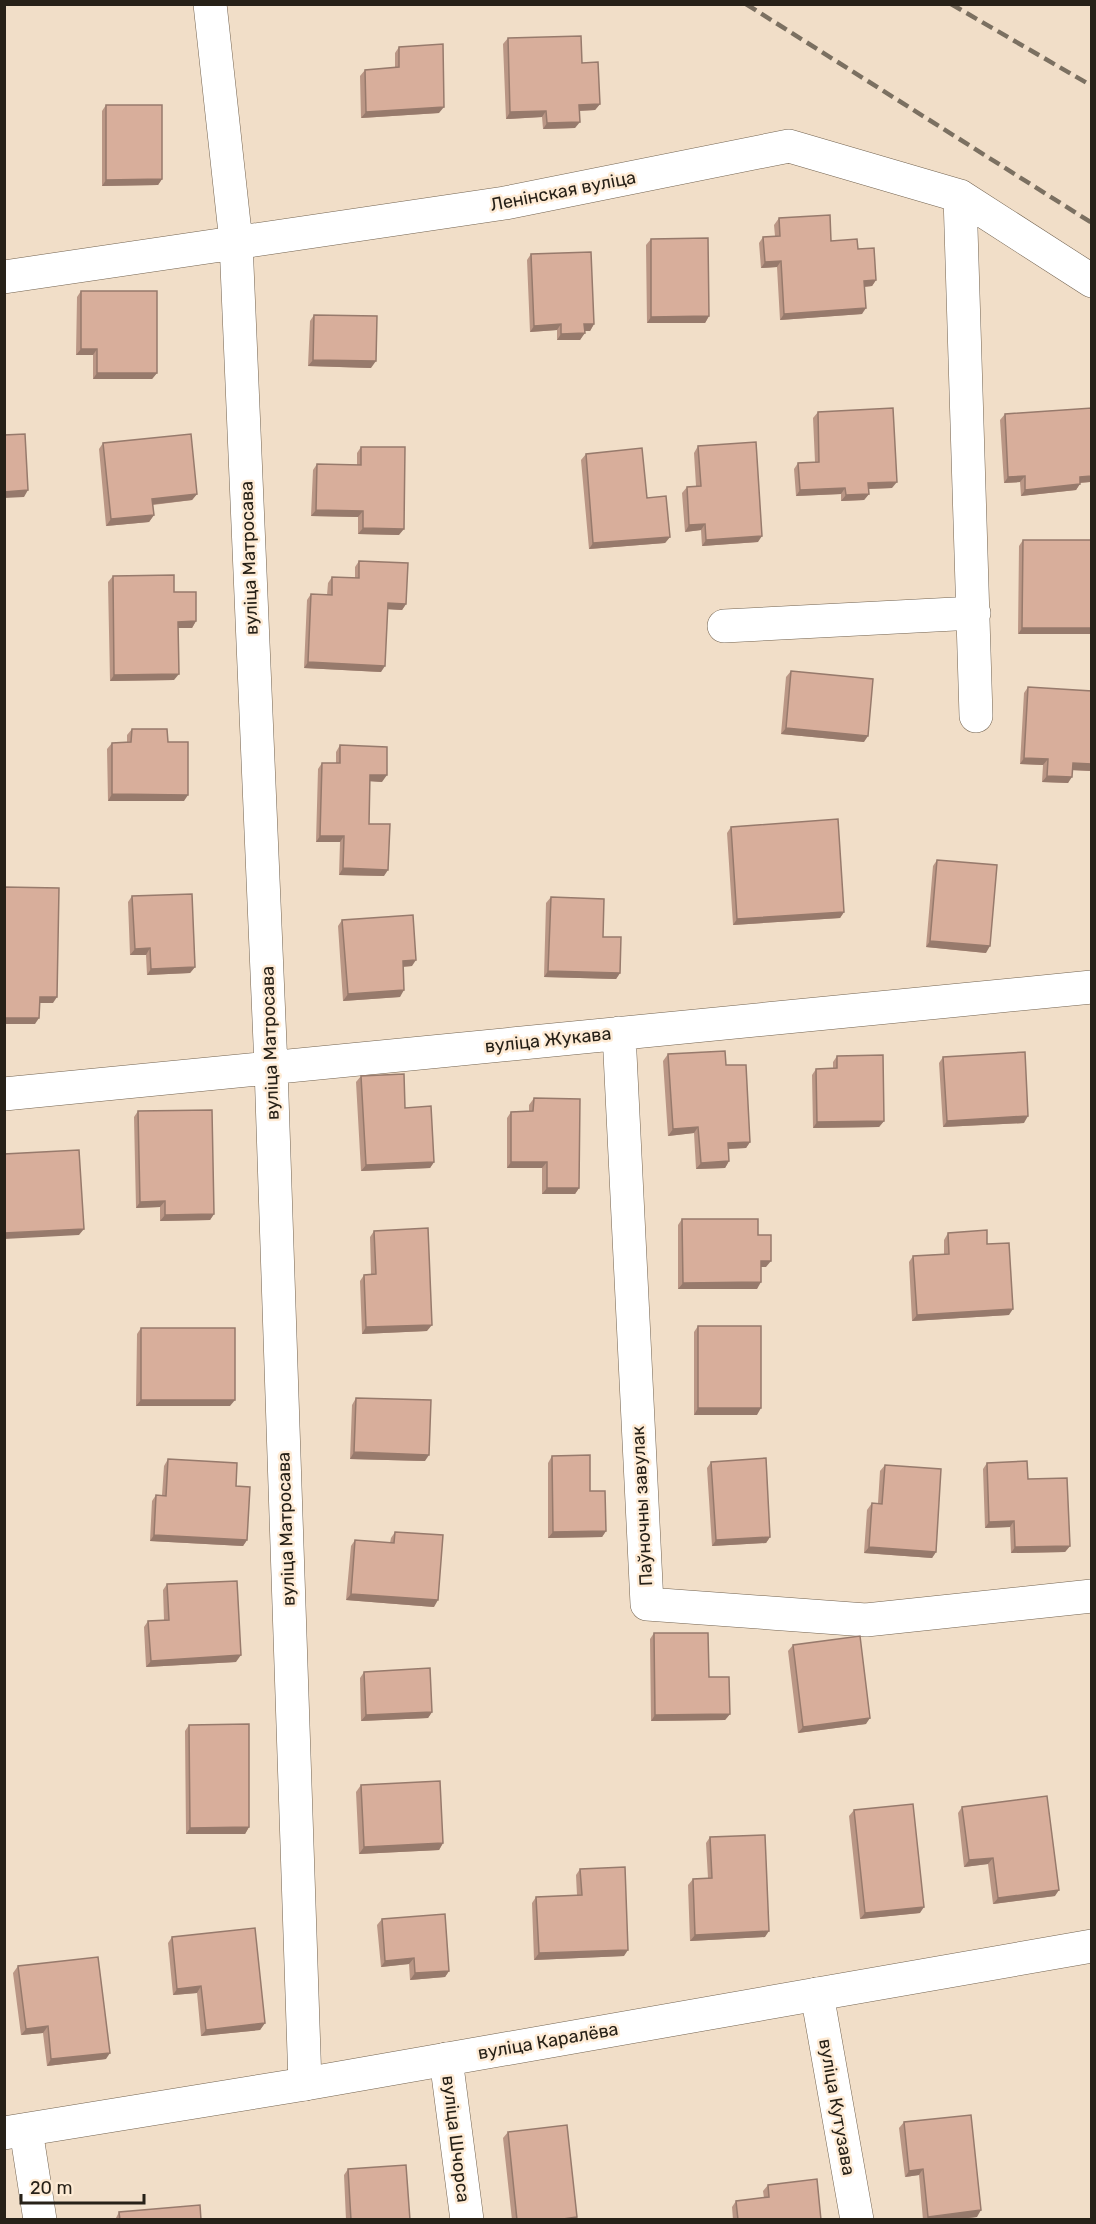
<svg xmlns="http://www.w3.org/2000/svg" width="1096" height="2224" viewBox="0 0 1096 2224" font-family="Rubik,sans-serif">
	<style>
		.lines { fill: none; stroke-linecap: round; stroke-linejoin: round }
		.minor-casing { stroke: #736350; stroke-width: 34 }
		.tertiary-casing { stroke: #736350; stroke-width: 34 }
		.minor { stroke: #fff; stroke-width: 33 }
		.tertiary { stroke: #fff; stroke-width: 33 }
		.rail { stroke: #7b7061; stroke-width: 4.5; stroke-dasharray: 12 6; stroke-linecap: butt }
		.wall { fill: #ba9685 }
		.shaded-wall { fill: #977a6c }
		.building { fill: #d8ae9b; stroke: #977a6c; stroke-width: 1.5 }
		.labels { text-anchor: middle; stroke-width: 5; stroke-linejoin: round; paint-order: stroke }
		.street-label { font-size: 18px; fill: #272118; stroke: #feebd5 }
	</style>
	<rect width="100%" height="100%" fill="#f1dec8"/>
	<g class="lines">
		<defs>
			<path id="minor" d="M210,4L236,242L271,1067L305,2084
				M960,196L976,716
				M4,277L505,203L789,146L960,196L1092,281
				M724,626L974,613
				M619,1033L647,1604L866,1620L1092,1596
				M4,1094L1092,987
				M817,1994L857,2220
				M446,2059L467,2220
				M26,2130L40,2220"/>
			<path id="tertiary" d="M4,2133L305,2084L1092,1946"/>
		</defs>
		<!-- minor casing -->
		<use href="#minor" class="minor-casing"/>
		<!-- tertiary casing -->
		<use href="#tertiary" class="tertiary-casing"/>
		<!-- minor -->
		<use href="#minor" class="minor"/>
		<!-- tertiary -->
		<use href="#tertiary" class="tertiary"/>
		<!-- rail -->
		<path class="rail" d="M746,4L1092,223
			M951,4L1092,86"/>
	</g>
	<!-- wall -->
	<path class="wall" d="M508,38L582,63L600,104L595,110L579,111L575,128L543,129L542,117L506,119L503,44Z
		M399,47L439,113L361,118L360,76L365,70L395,68V53Z
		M106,105L162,179L158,185L102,186V111Z
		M779,218L831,241L858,249L876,280L872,286L865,287L862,314L780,320L777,267L761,268L759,243L763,237L775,236L774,225Z
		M651,239L709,316L705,323H647L646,245Z
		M531,254L594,324L590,331H585L580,340H557V330L530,332L527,260Z
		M81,291L157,373L152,379H93V355H76L77,297Z
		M314,315L371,368L308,366L310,321Z
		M1092,408V480L1090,482L1080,483L1076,490L1021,496L1020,482L1004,483L1000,420L1005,414Z
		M818,412L892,488L869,489V494L864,500L841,501V494L796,496L794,469L798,463L815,462L813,418Z
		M103,443L197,494L192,500L153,505L154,515L149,522L106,526L99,449Z
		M698,446L758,542L702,546L701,530L685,532L682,493L687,487L696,486L694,453Z
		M361,447L399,535L358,534V517L311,516L313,470L317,464L357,465V453Z
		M586,454L647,498L670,537L665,543L589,549L581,460Z
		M1023,540H1092L1018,634L1019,546Z
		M359,561L406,604L402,610L388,609L381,672L304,668L307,600L311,594L327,595L328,583L332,577L355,578V567Z
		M113,576L174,592L196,621L192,628H178L174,680L110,681L108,582Z
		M791,671L864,742L781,734L786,677Z
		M1028,687L1092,691V771L1073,770L1068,783L1042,782L1043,765L1020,764L1024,693Z
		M132,729L168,742L184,801H108L107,749L112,743H127V735Z
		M340,745L382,782L370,781L369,824L384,876L339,875L340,842H316L318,769L322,763H336V752Z
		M731,827L844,912L840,918L733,925L727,833Z
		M937,860L986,953L926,947L933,866Z
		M132,896L195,967L190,973L147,975L146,955H130L128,902Z
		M551,897L603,937L620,973L616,979L544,977L546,903Z
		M342,920L412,966L403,967L400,997L343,1001L338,926Z
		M668,1054L726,1065L750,1142L746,1148L728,1149L729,1161L725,1168L696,1169L694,1133L668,1136L663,1061Z
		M837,1056L884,1121L879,1127L813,1128L812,1075L816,1069L833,1068V1062Z
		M943,1057L1024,1123L943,1127L939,1063Z
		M361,1076L405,1108L434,1162L430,1168L361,1171L356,1082Z
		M534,1098L579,1188L575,1194H542V1168H507V1118L511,1112L529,1111V1105Z
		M138,1111L214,1214L210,1220L160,1221V1207L136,1208L134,1117Z
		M682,1219L758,1235L766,1267H761L757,1289H678V1225Z
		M374,1231L427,1331L362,1334L360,1281L364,1275L371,1274L370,1237Z
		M948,1233L987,1244L1009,1315L912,1321L909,1262L913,1256L944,1254V1240Z
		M698,1326L757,1415H694V1332Z
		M141,1328L230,1406H136L137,1334Z
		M356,1398L425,1461L350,1459L352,1405Z
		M552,1456L590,1491L606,1531L602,1537L548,1538V1463Z
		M168,1459L236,1486L247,1540L243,1546L150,1541L152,1501L156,1495H162L164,1466Z
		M711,1462L770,1537L766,1543L712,1546L707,1468Z
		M987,1463L1028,1479L1070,1546L1065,1552L1011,1553L1010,1527L985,1528L983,1469Z
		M885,1465L936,1552L932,1558L864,1553L867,1510L872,1503H878L880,1471Z
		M395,1532L434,1607L346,1600L351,1546L355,1540L390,1543L391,1538Z
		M167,1584L236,1662L146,1667L144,1627L148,1621L164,1620L163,1590Z
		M654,1633L709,1677L730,1714L725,1720L651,1721L650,1639Z
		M793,1645L866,1724L798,1733L788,1651Z
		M364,1672L432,1712L428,1718L361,1721L360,1678Z
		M189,1725L249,1827L245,1834H186L185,1731Z
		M361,1785L443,1843L439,1850L359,1854L356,1792Z
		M962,1807L1055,1896L993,1904L988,1864L964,1867L958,1813Z
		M854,1810L920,1913L860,1919L849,1816Z
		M710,1837L765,1937L690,1941L688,1885L693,1879L708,1878L706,1843Z
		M580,1869L624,1956L534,1960L532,1903L536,1897L577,1895L576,1875Z
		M382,1919L449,1971L445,1977L410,1980L409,1964L381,1967L377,1925Z
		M172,1937L265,2023L260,2030L201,2036L197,1993L173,1995L168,1943Z
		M18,1966L106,2059L47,2066L43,2033L21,2035L13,1973Z
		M904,2122L977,2217L951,2220H923L919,2175L905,2177L899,2128Z
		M508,2132L577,2217L576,2220H512L503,2138Z
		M348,2169L410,2220H346L344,2175Z
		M768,2185L821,2220H733L732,2207L736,2201L764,2198L763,2191Z
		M119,2212L201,2220H115Z"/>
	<!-- shaded-wall -->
	<path class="shaded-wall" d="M600,104L595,110L575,111L579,105Z
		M444,107L439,113L361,118L366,112Z
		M546,111L542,117L506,119L510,112Z
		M580,122L575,128L543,129L547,123Z
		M162,179L158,185L102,186L106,180Z
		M781,261L777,267L761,268L765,262Z
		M876,280L872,286L860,287L864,281Z
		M866,308L862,314L780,320L784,314Z
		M709,316L705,323H647L651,317Z
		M561,324L557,330L530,332L534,326Z
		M584,324H594L590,331H580Z
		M585,333L580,340H557L561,334Z
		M81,349H97L93,355H76Z
		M313,360L376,361L371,368L308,366Z
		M97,373H157L152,379H93Z
		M1025,476L1020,482L1004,483L1008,477Z
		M1092,476V480L1090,482L1076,483L1080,477Z
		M897,482L892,488L864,489L868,483Z
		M1080,484L1076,490L1021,496L1025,490Z
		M845,488L841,494L796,496L800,490Z
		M28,490L24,497L4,498V492Z
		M197,494L192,500L148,505L152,499Z
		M869,494L864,500L841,501L846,495Z
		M316,510L363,511L358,517L311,516Z
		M154,515L149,522L106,526L111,519Z
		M705,524L701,530L685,532L689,525Z
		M363,528L404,529L399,535L358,534Z
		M762,536L758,542L702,546L706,540Z
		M670,537L665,543L589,549L593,543Z
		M388,603L406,604L402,610L384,609Z
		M196,621L192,628H173L178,622Z
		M1022,628H1092V634H1018Z
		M308,662L385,666L381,672L304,668Z
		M179,674L174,680L110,681L114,675Z
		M786,728L868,736L864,742L781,734Z
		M1024,758L1048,759L1043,765L1020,764Z
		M1073,763L1092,764V771L1069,770Z
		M370,775H387L382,782L366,781Z
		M1047,776L1072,777L1068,783L1042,782Z
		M112,794L188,795L184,801H108Z
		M320,836H344L340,842H316Z
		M343,868L388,870L384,876L339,875Z
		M844,912L840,918L733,925L737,919Z
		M930,941L990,946L986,953L926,947Z
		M150,948L146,955H130L135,949Z
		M416,960L412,966L398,967L403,961Z
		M195,967L190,973L147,975L151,969Z
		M548,971L620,973L616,979L544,977Z
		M404,990L400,997L343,1001L348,994Z
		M40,997H57L53,1003H35Z
		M4,1018H39L35,1024H4Z
		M1028,1116L1024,1123L943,1127L947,1121Z
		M884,1121L879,1127L813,1128L817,1122Z
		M698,1127L694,1133L668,1136L673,1129Z
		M750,1142L746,1148L724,1149L728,1143Z
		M729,1161L725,1168L696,1169L701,1163Z
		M434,1162L430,1168L361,1171L366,1165Z
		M511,1162H547L542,1168H507Z
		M547,1188H579L575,1194H542Z
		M165,1201L160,1207L136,1208L140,1202Z
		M214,1214L210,1220L160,1221L165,1215Z
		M84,1229L79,1235L4,1239V1233Z
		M761,1261H771L766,1267H757Z
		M761,1282L757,1289H678L683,1283Z
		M1013,1309L1009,1315L912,1321L917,1315Z
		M432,1325L427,1331L362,1334L366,1327Z
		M141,1400H235L230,1406H136Z
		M698,1408H761L757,1415H694Z
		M354,1452L429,1455L425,1461L350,1459Z
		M1014,1521L1010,1527L985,1528L989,1522Z
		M606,1531L602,1537L548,1538L553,1532Z
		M154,1535L247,1540L243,1546L150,1541Z
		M770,1537L766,1543L712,1546L716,1540Z
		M1070,1546L1065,1552L1011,1553L1015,1547Z
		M869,1547L936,1552L932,1558L864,1553Z
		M351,1594L438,1600L434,1607L346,1600Z
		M241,1655L236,1662L146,1667L151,1661Z
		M432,1712L428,1718L361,1721L366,1715Z
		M730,1714L725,1720L651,1721L655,1715Z
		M870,1718L866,1724L798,1733L803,1727Z
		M249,1827L245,1834H186L190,1828Z
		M443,1843L439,1850L359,1854L364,1847Z
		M993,1858L988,1864L964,1867L969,1860Z
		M1059,1890L1055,1896L993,1904L998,1898Z
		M924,1907L920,1913L860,1919L865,1913Z
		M769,1931L765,1937L690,1941L695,1935Z
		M628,1950L624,1956L534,1960L539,1953Z
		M414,1958L409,1964L381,1967L385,1961Z
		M449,1971L445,1977L410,1980L415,1973Z
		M201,1986L197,1993L173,1995L177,1989Z
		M265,2023L260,2030L201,2036L206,2030Z
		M48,2026L43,2033L21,2035L26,2029Z
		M110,2053L106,2059L47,2066L51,2059Z
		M923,2169L919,2175L905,2177L909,2171Z
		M981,2210L977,2217L951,2220H926L928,2217Z
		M577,2217L576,2220H556Z"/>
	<!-- building -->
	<path class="building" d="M581,36L582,63L598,62L600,104L579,105L580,122L547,123L546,111L510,112L508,38Z
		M443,44L444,107L366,112L365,70L399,67V47Z
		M106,105H162V179L106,180Z
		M830,215L831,241L857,239L858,249L874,248L876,280L864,281L866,308L784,314L781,261L765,262L763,237L780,236L779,218Z
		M708,238L709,316L651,317V239Z
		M591,252L594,324H584L585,333L561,334V324L534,326L531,254Z
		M81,291H157V373H97V349H81Z
		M314,315L377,316L376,361L313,360Z
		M893,408L897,482L868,483L869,494L846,495L845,488L800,490L798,463L819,462L818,412Z
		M1092,408V476L1080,477V484L1025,490V476L1008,477L1005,414Z
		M25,434L28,490L4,492V435Z
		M191,434L197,494L152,499L154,515L111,519L103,443Z
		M756,442L762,536L706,540L705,524L689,525L687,487L701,486L698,446Z
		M361,447H405L404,529L363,528V511L316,510L317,464L361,465Z
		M642,448L647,498L666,496L670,537L593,543L586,454Z
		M1023,540H1092V628H1022Z
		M359,561L408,563L406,604L388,603L385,666L308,662L311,594L332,595V577L359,578Z
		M174,575V592H196V621L178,622L179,674L114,675L113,576Z
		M791,671L873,679L868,736L786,728Z
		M1028,687L1092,691V764L1073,763L1072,777L1047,776L1048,759L1024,758Z
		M132,729H167L168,742H188V795L112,794V743L131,742Z
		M340,745L387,747V775H370L369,824H390L388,870L343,868L344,836H320L322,763H340Z
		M838,819L844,912L737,919L731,827Z
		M937,860L997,865L990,946L930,941Z
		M4,887L59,888L57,997H40L39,1018H4Z
		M192,894L195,967L151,969L150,948L135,949L132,896Z
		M551,897L604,899L603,937H621L620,973L548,971Z
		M413,915L416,960L403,961L404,990L348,994L342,920Z
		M725,1051L726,1065H746L750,1142L728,1143L729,1161L701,1163L698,1127L673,1129L668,1054Z
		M1025,1052L1028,1116L947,1121L943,1057Z
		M883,1055L884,1121L817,1122L816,1069L837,1068V1056Z
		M404,1074L405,1108L431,1106L434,1162L366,1165L361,1076Z
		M534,1098L580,1099L579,1188H547V1162H511V1112L533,1111Z
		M212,1110L214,1214L165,1215V1201L140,1202L138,1111Z
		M79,1150L84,1229L4,1233V1154Z
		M682,1219H758V1235H771V1261H761V1282L683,1283Z
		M428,1228L432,1325L366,1327L364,1275L376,1274L374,1231Z
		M987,1230V1244L1009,1243L1013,1309L917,1315L913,1256L949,1254L948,1233Z
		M698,1326H761V1408H698Z
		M141,1328H235V1400H141Z
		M356,1398L431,1400L429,1455L354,1452Z
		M590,1455V1491H605L606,1531L553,1532L552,1456Z
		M766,1458L770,1537L716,1540L711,1462Z
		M168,1459L237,1463L236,1486L250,1487L247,1540L154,1535L156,1495L166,1496Z
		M1027,1461L1028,1479L1067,1478L1070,1546L1015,1547L1014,1521L989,1522L987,1463Z
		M885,1465L941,1469L936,1552L869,1547L872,1503L882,1504Z
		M395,1532L443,1535L438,1600L351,1594L355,1540L394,1543Z
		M237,1581L241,1655L151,1661L148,1621L169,1620L167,1584Z
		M654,1633H708L709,1677H729L730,1714L655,1715Z
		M860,1636L870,1718L803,1727L793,1645Z
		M430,1668L432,1712L366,1715L364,1672Z
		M249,1724V1827L190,1828L189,1725Z
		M440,1781L443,1843L364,1847L361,1785Z
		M1047,1796L1059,1890L998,1898L993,1858L969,1860L962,1807Z
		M913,1804L924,1907L865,1913L854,1810Z
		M765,1835L769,1931L695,1935L693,1879L712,1878L710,1837Z
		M625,1867L628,1950L539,1953L536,1897L582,1895L580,1869Z
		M445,1914L449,1971L415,1973L414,1958L385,1961L382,1919Z
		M255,1928L265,2023L206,2030L201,1986L177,1989L172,1937Z
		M98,1957L110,2053L51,2059L48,2026L26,2029L18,1966Z
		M971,2115L981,2210L928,2217L923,2169L909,2171L904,2122Z
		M567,2125L577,2217L556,2220H517L508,2132Z
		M406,2165L410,2220H351L348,2169Z
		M817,2179L821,2220H738L736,2201L769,2197L768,2185Z
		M200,2205L201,2220H120L119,2212Z"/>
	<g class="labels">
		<!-- street labels -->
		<g class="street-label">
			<text transform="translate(563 191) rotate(-11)" y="6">Ленінская вуліца</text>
			<text transform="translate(249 558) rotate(-92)" y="6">вуліца Матросава</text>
			<text transform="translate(548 1040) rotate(-6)" y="6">вуліца Жукава</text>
			<text transform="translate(270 1043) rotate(-92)" y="6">вуліца Матросава</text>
			<text transform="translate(642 1506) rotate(-93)" y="6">Паўночны завулак</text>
			<text transform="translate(286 1529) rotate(-92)" y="6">вуліца Матросава</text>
			<text transform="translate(548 2041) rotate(-10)" y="6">вуліца Каралёва</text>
			<text transform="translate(837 2107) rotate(80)" y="6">вуліца Кутузава</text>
			<text transform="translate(456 2139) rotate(83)" y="6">вуліца Шчорса</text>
		</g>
	</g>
	<!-- border -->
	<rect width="1096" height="2224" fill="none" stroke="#272118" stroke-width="12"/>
	<!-- scale -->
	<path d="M21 2194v9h123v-9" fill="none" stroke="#272118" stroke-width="3"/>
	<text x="30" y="2194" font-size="18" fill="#272118" stroke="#feebd5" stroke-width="4.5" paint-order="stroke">20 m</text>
</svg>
